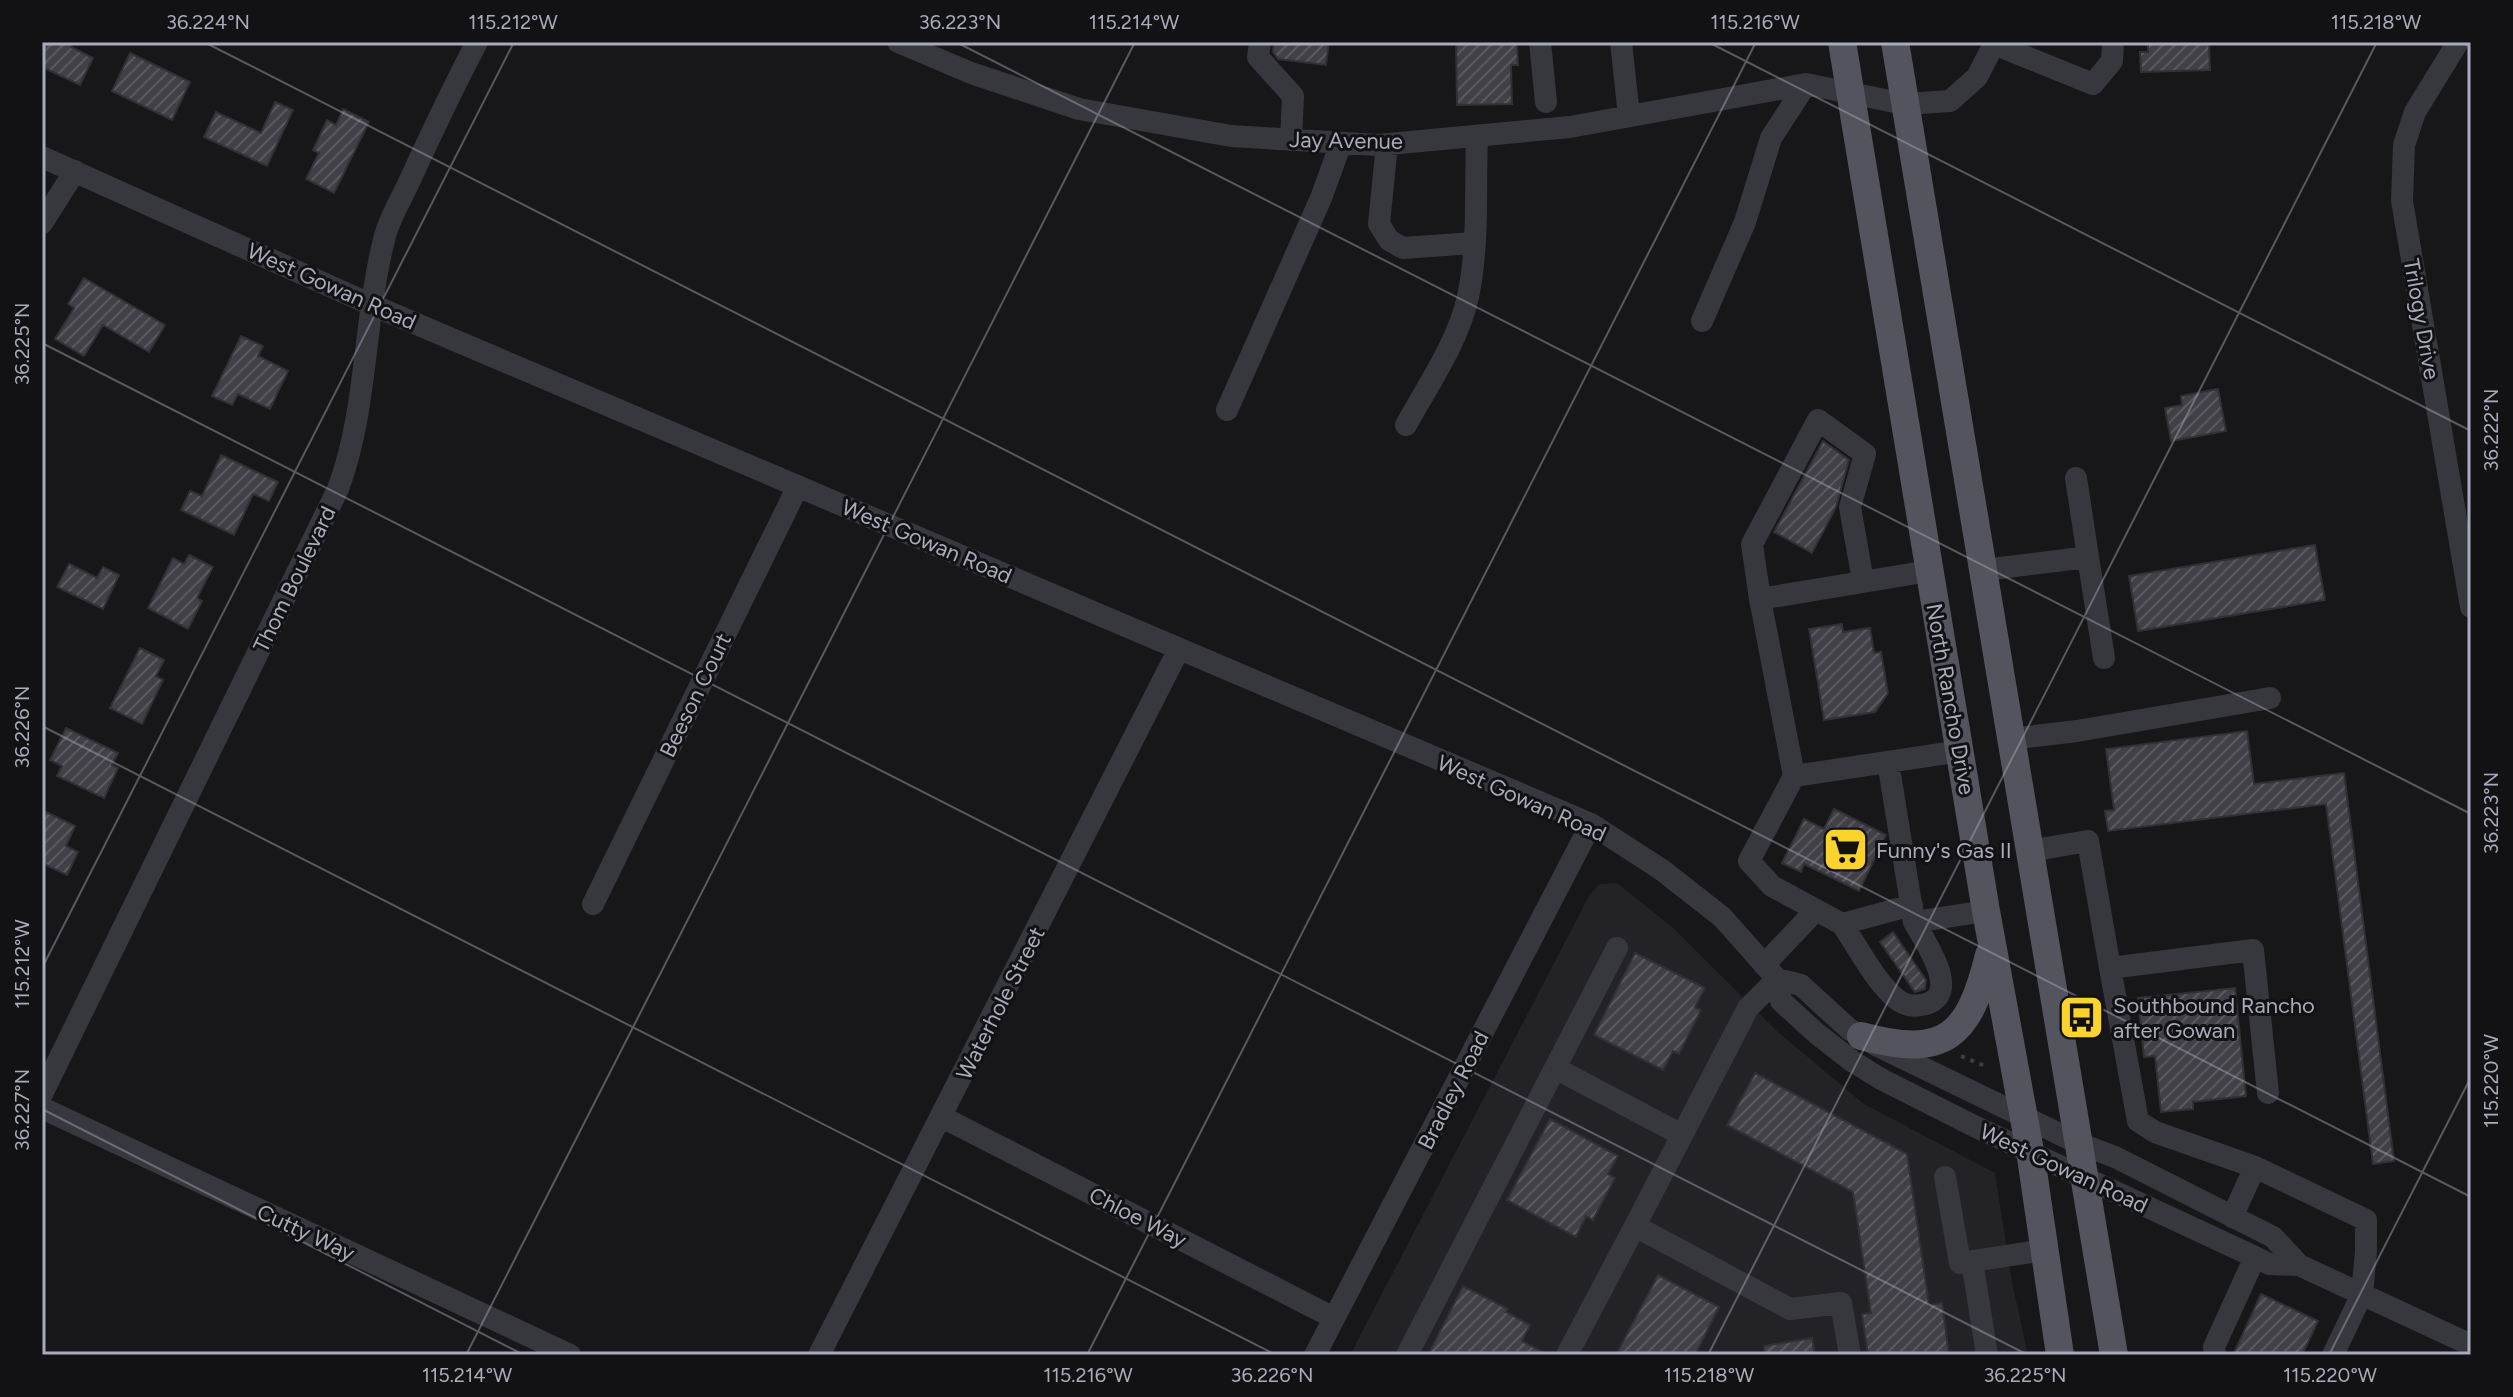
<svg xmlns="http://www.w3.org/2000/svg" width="2513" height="1397" viewBox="0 0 2513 1397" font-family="Figtree,sans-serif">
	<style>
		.built { fill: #232226 }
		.building { fill: url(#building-hatch); stroke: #313035; stroke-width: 2 }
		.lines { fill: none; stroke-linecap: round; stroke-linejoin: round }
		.path { stroke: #3d3e45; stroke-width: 4; stroke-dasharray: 4 6; stroke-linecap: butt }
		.minor { stroke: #37373e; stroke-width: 22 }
		.major { stroke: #53545d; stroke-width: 28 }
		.ticks { fill: none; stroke: #a8abb9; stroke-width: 2; stroke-opacity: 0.45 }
		.labels { text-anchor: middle; stroke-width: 6; stroke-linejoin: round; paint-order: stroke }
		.street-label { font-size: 22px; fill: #a8abb9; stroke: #121114 }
		.poi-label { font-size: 22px; fill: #a8abb9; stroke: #121114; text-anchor: start }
		.neatline { fill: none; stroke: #a8abb9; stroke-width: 3 }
		.ticks-label { font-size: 20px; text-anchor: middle; fill: #a8abb9 }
	</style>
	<defs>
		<pattern id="building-hatch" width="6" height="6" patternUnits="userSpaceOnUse" patternTransform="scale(2)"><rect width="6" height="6" fill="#414046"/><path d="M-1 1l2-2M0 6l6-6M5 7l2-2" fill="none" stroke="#5a595f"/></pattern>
	</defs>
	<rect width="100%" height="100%" fill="#171619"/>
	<!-- built -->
	<path class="built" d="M1617,883L1672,927L1779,1033L1864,1104L1995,1173L2012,1282L2028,1355H1350L1590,894L1600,884Z"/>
	<!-- building -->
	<path class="building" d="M42,42H73L71,47L93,58L80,85L42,67Z
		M1274,42H1329L1326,65L1278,59L1273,52Z
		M1456,42L1517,44L1518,65H1511L1512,104L1457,105Z
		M2148,42H2209L2210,70L2141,72L2140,52H2148Z
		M130,53L190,82L172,120L112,91Z
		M275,102L293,110L267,166L204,137L216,112L261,133Z
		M343,109L369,122L334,193L306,179L319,153L313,150L327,120L336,125Z
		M84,278L165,325L149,352L103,325L84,356L55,339L74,308L68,304Z
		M241,336L263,346L258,356L288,371L270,409L238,394L232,405L212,396Z
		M2218,389L2226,431L2171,441L2165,408L2182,405L2181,396Z
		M1823,441L1849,460L1836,507L1812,553L1774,532Z
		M221,455L278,482L269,501L253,494L234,535L181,510L190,491L202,496Z
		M2315,545L2325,600L2138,631L2129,576Z
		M189,555L213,567L197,598L202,601L188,629L148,608L173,558L184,564Z
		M69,564L97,578L103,567L119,575L103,609L57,587Z
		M1842,624L1843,632L1870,628L1874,653L1881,652L1888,693L1875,712L1824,720L1809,629Z
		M140,648L164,660L156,676L163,680L142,724L110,708Z
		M66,728L118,753L112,765L118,768L104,798L57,776L62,766L50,760Z
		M2247,731L2254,784L2344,773L2394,1161L2373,1164L2326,804L2108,831L2105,811L2114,810L2106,749Z
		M1834,809L1886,835L1859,891L1804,864L1801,872L1782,863L1804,819L1824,829Z
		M42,810L75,826L66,846L78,852L67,875L42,863Z
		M1893,932L1926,980L1925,989L1915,992L1880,942Z
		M1635,953L1705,988L1695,1007L1701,1010L1679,1054L1673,1051L1663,1070L1594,1035Z
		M2235,988L2246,1096L2193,1102V1109L2161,1112L2155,1056L2144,1057L2138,998Z
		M1755,1073L1907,1154L1929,1305L1942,1303L1949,1355H1868L1862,1314L1871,1313L1853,1192L1727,1125Z
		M1550,1119L1618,1156L1608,1174L1615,1178L1593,1220L1586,1216L1576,1237L1507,1200Z
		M1658,1275L1719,1307L1695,1355H1616Z
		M1463,1286L1508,1309L1506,1312L1530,1325L1522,1341L1549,1355H1428Z
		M2261,1294L2318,1321L2302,1355H2233Z
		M1812,1338L1815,1355H1765L1764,1346Z"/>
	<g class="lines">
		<!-- path -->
		<path class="path" d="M1961,1056L1985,1066"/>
		<!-- minor -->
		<path class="minor" d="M898,42L971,73L1079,109L1231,136L1378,145L1570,127L1806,84L1905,104L1950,101L1977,77L1995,42
			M1260,42L1258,57L1293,96L1291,140
			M1540,42L1546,102
			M1621,42L1629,116
			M2458,42L2415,112L2404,145L2402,201L2471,607
			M1994,44L2093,84L2112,61L2113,42
			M1387,144L1379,224L1389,240L1403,248L1473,243
			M42,157L372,305L1591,824L1662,870L1722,917L1777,979L1781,1001L1816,1033L1852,1061L1881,1079L1974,1126L2255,1257L2269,1264L2299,1265
			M42,223L75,171
			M1702,321L1745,222L1771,138L1806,84
			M1227,410L1321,198L1341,143
			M1406,425C1428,385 1458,342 1468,297C1479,245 1475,188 1477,136
			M2076,478L2088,557
			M1984,570L2088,557L2104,658
			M1863,581L1850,507L1865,454L1818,420L1752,544L1760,599L1929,571
			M1760,599L1794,776L1961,751
			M2011,739L2077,731L2270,698
			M1888,762L1914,922L1986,911
			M1794,776L1749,861L1772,886L1842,924L1912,905
			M2029,851L2088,841L2110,968
			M593,904L798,486
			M1842,924C1857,946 1874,979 1893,996C1901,1004 1911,1007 1921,1005C1965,998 1925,942 1914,922
			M1764,965L1816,910
			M1777,979L1801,985L1849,1029L1876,1045L2078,1143L2115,1157L2273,1237L2299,1265L2471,1345
			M1777,979L1748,1008L1635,1226L1790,1309L1841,1303L1850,1355
			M1555,1068L1682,1135
			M2268,1093L2253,950L2110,968L2138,1121L2155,1132L2255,1167L2366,1220V1251L2362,1294L2333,1355
			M42,1094L338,489C368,409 363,320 385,236C390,217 402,198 410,180C431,134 453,88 477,42
			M42,1108L570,1355
			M942,1117L1334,1318
			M1945,1177L1960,1263L2044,1250
			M2232,1217L2255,1167
			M1972,1261L1987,1355
			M819,1355L1179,649
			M1315,1355L1591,824
			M1407,1355L1617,948
			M1567,1355L1635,1226
			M2215,1355L2214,1347L2255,1257"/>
		<!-- major -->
		<path class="major" d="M1842,42L1986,911L2030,1151L2060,1355
			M1895,42L2114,1355
			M1861,1036C1946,1059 1969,1036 1989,955"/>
	</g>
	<!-- ticks -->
	<path class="ticks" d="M204,42L2471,1197M956,42L2471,814M1708,42L2471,431M2461,42L2471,47M42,343L2028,1355M42,726L1276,1355M42,968L514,42M42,1109L524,1355M466,1355L1135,42M1087,1355L1756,42M1708,1355L2377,42M2329,1355L2471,1077"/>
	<!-- icons -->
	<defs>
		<symbol id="supermarket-square" viewBox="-11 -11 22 22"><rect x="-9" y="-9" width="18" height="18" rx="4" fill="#fad32d" stroke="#121114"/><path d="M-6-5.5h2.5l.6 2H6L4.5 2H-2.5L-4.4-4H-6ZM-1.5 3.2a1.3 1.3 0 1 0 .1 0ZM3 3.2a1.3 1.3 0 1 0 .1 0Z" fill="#111"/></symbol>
		<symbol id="bus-square" viewBox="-11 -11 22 22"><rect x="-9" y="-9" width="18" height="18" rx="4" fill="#fad32d" stroke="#121114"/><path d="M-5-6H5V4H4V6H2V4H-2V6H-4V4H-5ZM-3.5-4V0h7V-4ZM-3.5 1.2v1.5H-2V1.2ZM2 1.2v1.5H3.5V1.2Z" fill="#111"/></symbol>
	</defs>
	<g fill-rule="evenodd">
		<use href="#supermarket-square" x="1820" y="824" width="51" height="51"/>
		<use href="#bus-square" x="2056" y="992" width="51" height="51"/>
	</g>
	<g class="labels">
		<!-- street labels -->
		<g class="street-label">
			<text transform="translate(1346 140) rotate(1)" y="8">Jay Avenue</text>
			<text transform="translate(332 286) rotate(24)" y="8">West Gowan Road</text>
			<text transform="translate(2422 319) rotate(80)" y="8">Trilogy Drive</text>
			<text transform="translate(927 541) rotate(23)" y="8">West Gowan Road</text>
			<text transform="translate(294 579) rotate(-64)" y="8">Thom Boulevard</text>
			<text transform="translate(695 695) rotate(-64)" y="8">Beeson Court</text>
			<text transform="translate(1951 699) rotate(80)" y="8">North Rancho Drive</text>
			<text transform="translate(1522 798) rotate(24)" y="8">West Gowan Road</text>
			<text transform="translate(1000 1003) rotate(-63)" y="8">Waterhole Street</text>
			<text transform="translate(1453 1090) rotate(-63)" y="8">Bradley Road</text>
			<text transform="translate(2064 1168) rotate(25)" y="8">West Gowan Road</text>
			<text transform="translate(1138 1217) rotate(27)" y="8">Chloe Way</text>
			<text transform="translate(306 1232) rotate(25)" y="8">Cutty Way</text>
		</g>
		<!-- poi labels -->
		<g class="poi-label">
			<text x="1876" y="858">Funny's Gas II</text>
			<text x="2113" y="1013">Southbound Rancho<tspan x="2113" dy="25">after Gowan</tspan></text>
		</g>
	</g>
	<!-- border -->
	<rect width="2513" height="1397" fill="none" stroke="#121114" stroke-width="88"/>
	<rect x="44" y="44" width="2425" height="1309" class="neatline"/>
	<g class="ticks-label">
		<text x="208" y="29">36.224°N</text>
		<text x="513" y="29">115.212°W</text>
		<text x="960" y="29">36.223°N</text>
		<text x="1134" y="29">115.214°W</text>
		<text x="1755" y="29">115.216°W</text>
		<text x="2376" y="29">115.218°W</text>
		<text transform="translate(22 344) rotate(-90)" y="7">36.225°N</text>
		<text transform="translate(2491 430) rotate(-90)" y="7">36.222°N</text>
		<text transform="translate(22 727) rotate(-90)" y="7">36.226°N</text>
		<text transform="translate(2491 813) rotate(-90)" y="7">36.223°N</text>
		<text transform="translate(22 964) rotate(-90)" y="7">115.212°W</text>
		<text transform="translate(2491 1081) rotate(-90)" y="7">115.220°W</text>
		<text transform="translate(22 1110) rotate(-90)" y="7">36.227°N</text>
		<text x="467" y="1382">115.214°W</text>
		<text x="1088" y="1382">115.216°W</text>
		<text x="1272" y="1382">36.226°N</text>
		<text x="1709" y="1382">115.218°W</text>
		<text x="2025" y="1382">36.225°N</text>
		<text x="2330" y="1382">115.220°W</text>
	</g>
</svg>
